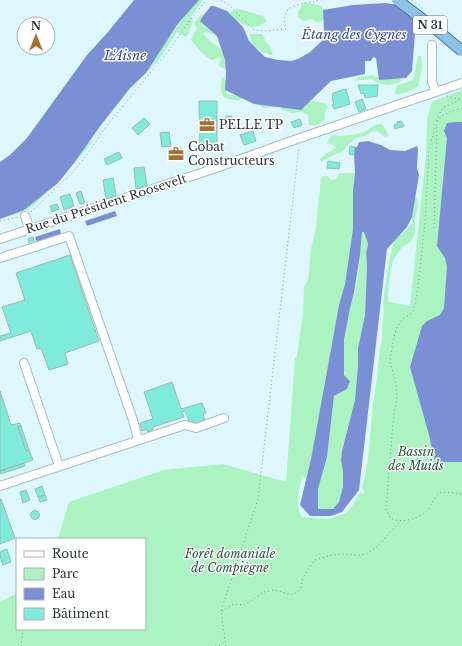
<svg xmlns="http://www.w3.org/2000/svg" width="462" height="646" viewBox="0 0 462 646" font-family="'Libre Baskerville',serif">
	<style>
		.green { fill: #abf4c1 }
		.water { fill: #7b90d4; fill-rule: evenodd }
		.building { fill: #7fecdb; stroke: #9ab9b3 }
		.lines { fill: none; stroke-linecap: round; stroke-linejoin: round }
		.minor-casing { stroke: #a0bfc5; stroke-width: 10 }
		.path { stroke: #84979b; stroke-width: 1; stroke-dasharray: 1 3; stroke-linecap: butt }
		.minor { stroke: #fff; stroke-width: 8 }
		.major-bridge-casing { stroke: #3c789d; stroke-width: 12; stroke-linecap: butt }
		.major-bridge { stroke: #8fc3e5; stroke-width: 10 }
		.labels { text-anchor: middle; stroke-width: 3; stroke-linejoin: round; paint-order: stroke }
		.shield { fill: #fff; stroke: #6a7274; stroke-width: 1 }
		.shield-label { font-size: 11px; font-weight: bold; fill: #2a3639 }
		.poi-label { font-size: 12px; fill: #2a3639; stroke: #fff; text-anchor: start }
		.street-label { font-size: 12px; fill: #2a3639; stroke: #fff }
		.park-label { font-size: 12px; font-style: italic; fill: #225837; stroke: #fff }
		.water-label { font-size: 13px; font-style: italic; fill: #354899; stroke: #fff }
	</style>
	<rect width="100%" height="100%" fill="#def7fc"/>
	<!-- green -->
	<path class="green" d="M198,0H203L191,17L193,22L188,34L186,37L177,32L158,61L139,80L133,88L131,86L167,39Z
		M304,2L322,6L324,19L318,23L312,19L303,21L298,17V12Z
		M237,9C246,10 254,14 263,16L267,21C254,32 242,25 229,16L232,11Z
		M201,15H206L214,30V34L205,32L203,34L210,41L219,47L226,56L228,67L225,69L219,66V64L221,59L220,57L212,60C205,57 196,46 191,40L194,33L197,30L194,23L198,18Z
		M249,34H262L264,37L265,41L270,46L273,54L270,55L264,53L253,45Z
		M418,56H421C424,65 420,77 418,86C412,90 402,95 395,94L396,88L397,86L413,80Z
		M372,75L376,77L396,76L402,80L398,83L388,85L381,84L370,79L353,81L359,77Z
		M222,77H223L227,83L226,91L227,94L232,95L240,94L242,98L239,101L225,98C219,89 221,88 222,77Z
		M462,90V646H0V602L17,593V629H145V539H58L69,502L164,470L223,464L286,482L295,359L297,356L303,314L304,287L308,280L311,249L316,228L318,206L320,190V185L321,179L323,176H328L330,180L337,179L339,173H355L353,190V229L345,284L339,305L311,459L307,478L302,477C299,493 294,502 302,517L328,519L345,514L352,506L359,494L361,493L364,494V490L362,488L368,460L373,404L377,378L380,346L382,341L383,318L384,314L383,303L387,272L394,240L407,229L412,223L411,201L413,198H417L418,206L415,219V233L412,240L406,245L402,247L393,260L389,280L388,298L389,302L410,306L426,156L427,118L432,102Z
		M303,100L325,103L328,107L325,112V120L316,126L309,125L308,115L302,112L292,113L282,110L280,107H276L263,108L259,105L253,102Z
		M382,124L387,132L388,136L385,137L377,131L371,132L365,136L356,138L350,143L341,153C334,153 328,159 321,162L320,159L324,155L336,148L335,146L327,143L331,136L334,135L341,136L358,134L366,131L375,125Z
		M94,139L85,151L65,174L33,206L22,213L2,218L0,215L69,166L88,143Z
		M362,231L364,232L368,244L366,253L367,266L365,315L358,348V365L355,400L342,451L341,460L343,472V487L339,502L333,509H318V489L327,457L334,396L347,389C341,363 343,334 350,307C351,302 353,298 355,293C359,273 360,252 362,231Z"/>
	<!-- water -->
	<path class="water" d="M134,0H199L177,25L146,73L131,87L101,125L74,163L58,183L24,210L0,219V162L10,155L27,138L87,55L108,32Z
		M386,3L398,5L416,21L412,71L406,78L379,80L376,58L373,57L371,61H365V74L331,81L301,110L254,104L225,90L226,72L225,60L217,36L200,21L203,16L211,6H214L227,11L243,27L249,41L265,57L278,60L292,61L298,59L310,52L323,40L324,31L323,10L353,5Z
		M456,122H462V462H435L429,435L410,367L422,326L427,321L440,315L444,308L447,267L445,258L437,246L447,138L444,131L447,123Z
		M369,141L371,142L381,145L390,150L405,151L417,146L418,149L417,168L419,175L412,217L407,227L387,249L359,490L342,512L331,516H310L300,505L311,459L339,305L345,284L353,229V190L355,173L354,155L355,147H357L359,142ZM362,232H364L368,244L366,253L367,266L365,315L358,348V365L355,400L342,451L341,460L343,472V487L339,502L333,509H318V489L327,457L334,396L347,389L350,381L344,375V340L350,308L354,293L360,255Z
		M115,211L117,216L87,226L85,221Z
		M60,229L61,235L37,243L35,237Z"/>
	<!-- building -->
	<path class="building" d="M358,85H378L377,96L365,98L364,93L361,94Z
		M346,89L350,104L334,109L332,105L334,104L332,98L333,93Z
		M362,99L366,109L359,112L355,102Z
		M199,101H217V149H200Z
		M226,116H232V123H226Z
		M144,118L150,124L138,135L132,128Z
		M300,119L302,125L294,128L291,122Z
		M401,121L404,126L403,127H401L395,129L394,125L397,124V122Z
		M253,131L256,141L244,145L240,135Z
		M169,132L171,146L162,147L160,133Z
		M350,146L355,147L354,155L349,154Z
		M181,148L184,156L176,158L177,160L172,162L168,152Z
		M119,152L122,158L107,165L104,159Z
		M328,161L340,163L339,169L327,168Z
		M144,167L147,185L136,189L134,168Z
		M113,178L116,196L106,199L103,180Z
		M81,191L85,203L80,204L76,193Z
		M70,194L74,206L64,210L60,197Z
		M57,204L59,209L52,212L50,206Z
		M33,237L35,244L30,246L28,239Z
		M70,255L99,341L65,353L68,364L49,370L41,348L37,349L31,331L0,341V336L11,333L2,307L25,300L16,273Z
		M172,382L181,409L202,403L206,413L203,414L205,420L195,424L194,421L190,423L185,411L182,412L184,417L153,427V430L148,432L147,429L142,431L140,423L153,419L144,392Z
		M0,391L11,425L20,423L21,426L18,427L26,451L29,450L33,460L0,471Z
		M21,426L29,450L26,451L18,427Z
		M24,463L25,466L0,474V471Z
		M42,486L45,495L38,497L35,489Z
		M26,490L30,500L23,503L20,492Z
		M45,495L47,500L40,502L38,497Z
		M0,499H1L15,538L0,544Z
		M30.5 515a4.5 4.5 0 1 1 9 0a4.5 4.5 0 1 1-9 0Z
		M7,549L11,562L3,565L0,556V552Z"/>
	<g class="lines">
		<defs>
			<path id="minor" d="M432,45V82L436,92
				M25,216L30,229
				M0,239L210,170L300,138L462,83
				M0,258L69,236L134,423L138,440
				M24,363L59,466
				M0,486L185,425L196,428L224,418"/>
		</defs>
		<!-- minor casing -->
		<use href="#minor" class="minor-casing"/>
		<!-- path -->
		<path class="path" d="M221,0L229,5L254,30L264,31L286,29L284,20L288,9L297,5L319,0
			M412,0L420,5L422,9
			M447,96L451,98L462,99
			M462,108L447,113L440,118L437,122L433,135L429,149L425,224L417,294L413,312L403,319L397,327L393,341L390,362L396,383L397,397L393,422L386,510C388,513 389,517 391,518C399,524 417,519 424,513C431,508 433,499 439,493L446,492L462,494
			M437,121C443,100 447,110 460,99
			M31,212L72,173L86,156L107,125L170,49L182,31L206,0
			M0,221L19,217
			M434,228L437,126
			M222,611L234,604L244,605L264,592L274,590L289,594H294L300,590L303,578L311,565L315,560L332,555L343,554L359,555L366,554L378,546L400,521
			M21,646L23,629
			M215,646L221,645L224,641
			M226,646L221,611L258,499L299,147"/>
		<!-- minor -->
		<use href="#minor" class="minor"/>
		<defs>
			<path id="major-bridge" d="M397,0L437,30L462,51"/>
		</defs>
		<!-- major-bridge casing -->
		<use href="#major-bridge" class="major-bridge-casing"/>
		<!-- major-bridge -->
		<use href="#major-bridge" class="major-bridge"/>
	</g>
	<!-- icons -->
	<defs>
		<symbol id="office-bare" viewBox="-9 -9 18 18"><path d="M-6-3h4V-5.5h4V-3h4V5H-6ZM-1-4.5V-3h2v-1.5ZM-6 0V1H6V0Z" fill="#a76e2c" stroke="#fff" stroke-width="2.5" paint-order="stroke"/></symbol>
	</defs>
	<g fill-rule="evenodd">
		<use href="#office-bare" x="196" y="114" width="22" height="22"/>
		<use href="#office-bare" x="165" y="143" width="22" height="22"/>
	</g>
	<g class="labels">
		<!-- shield labels -->
		<rect class="shield" x="413" y="16" width="34" height="18" rx="3"/>
		<g class="shield-label">
			<text x="430" y="29">N 31</text>
		</g>
		<!-- poi labels -->
		<g class="poi-label">
			<text x="219" y="129">PELLE TP</text>
			<text x="188" y="151">Cobat<tspan x="188" dy="14">Constructeurs</tspan></text>
		</g>
		<!-- street labels -->
		<g class="street-label">
			<text transform="translate(106 204) rotate(-18)" y="4">Rue du Président Roosevelt</text>
		</g>
		<!-- park labels -->
		<g class="park-label">
			<text x="416" y="456">Bassin<tspan x="416" dy="14">des Muids</tspan></text>
			<text x="230" y="558">Forêt domaniale<tspan x="230" dy="14">de Compiègne</tspan></text>
		</g>
		<!-- water labels -->
		<g class="water-label">
			<text x="354" y="39">Étang des Cygnes</text>
			<text x="125" y="60">L'Aisne</text>
		</g>
	</g>
	<!-- legend -->
	<rect x="16" y="538" width="130" height="92" fill="#ffffff" stroke="#aaafb0"/>
	<rect x="24" y="551" width="20" height="6" fill="#ffffff" stroke="#aaafb0"/>
	<text x="52" y="558" font-size="12" fill="#2a3639">Route</text>
	<rect x="24" y="568" width="20" height="12" fill="#abf4c1" stroke="#aaafb0"/>
	<text x="52" y="578" font-size="12" fill="#2a3639">Parc</text>
	<rect x="24" y="588" width="20" height="12" fill="#7b90d4" stroke="#aaafb0"/>
	<text x="52" y="598" font-size="12" fill="#2a3639">Eau</text>
	<rect x="24" y="608" width="20" height="12" fill="#7fecdb" stroke="#aaafb0"/>
	<text x="52" y="618" font-size="12" fill="#2a3639">Bâtiment</text>
	<!-- north arrow -->
	<g transform="translate(36 36)"><circle r="19" fill="#ffffff" stroke="#aaafb0"/>
	<path d="M0-3L7 15L0 10L-7 15Z" fill="#a76e2c"/>
	<text y="-6" font-size="11" font-weight="bold" text-anchor="middle" fill="#2a3639">N</text>
	</g>
</svg>
